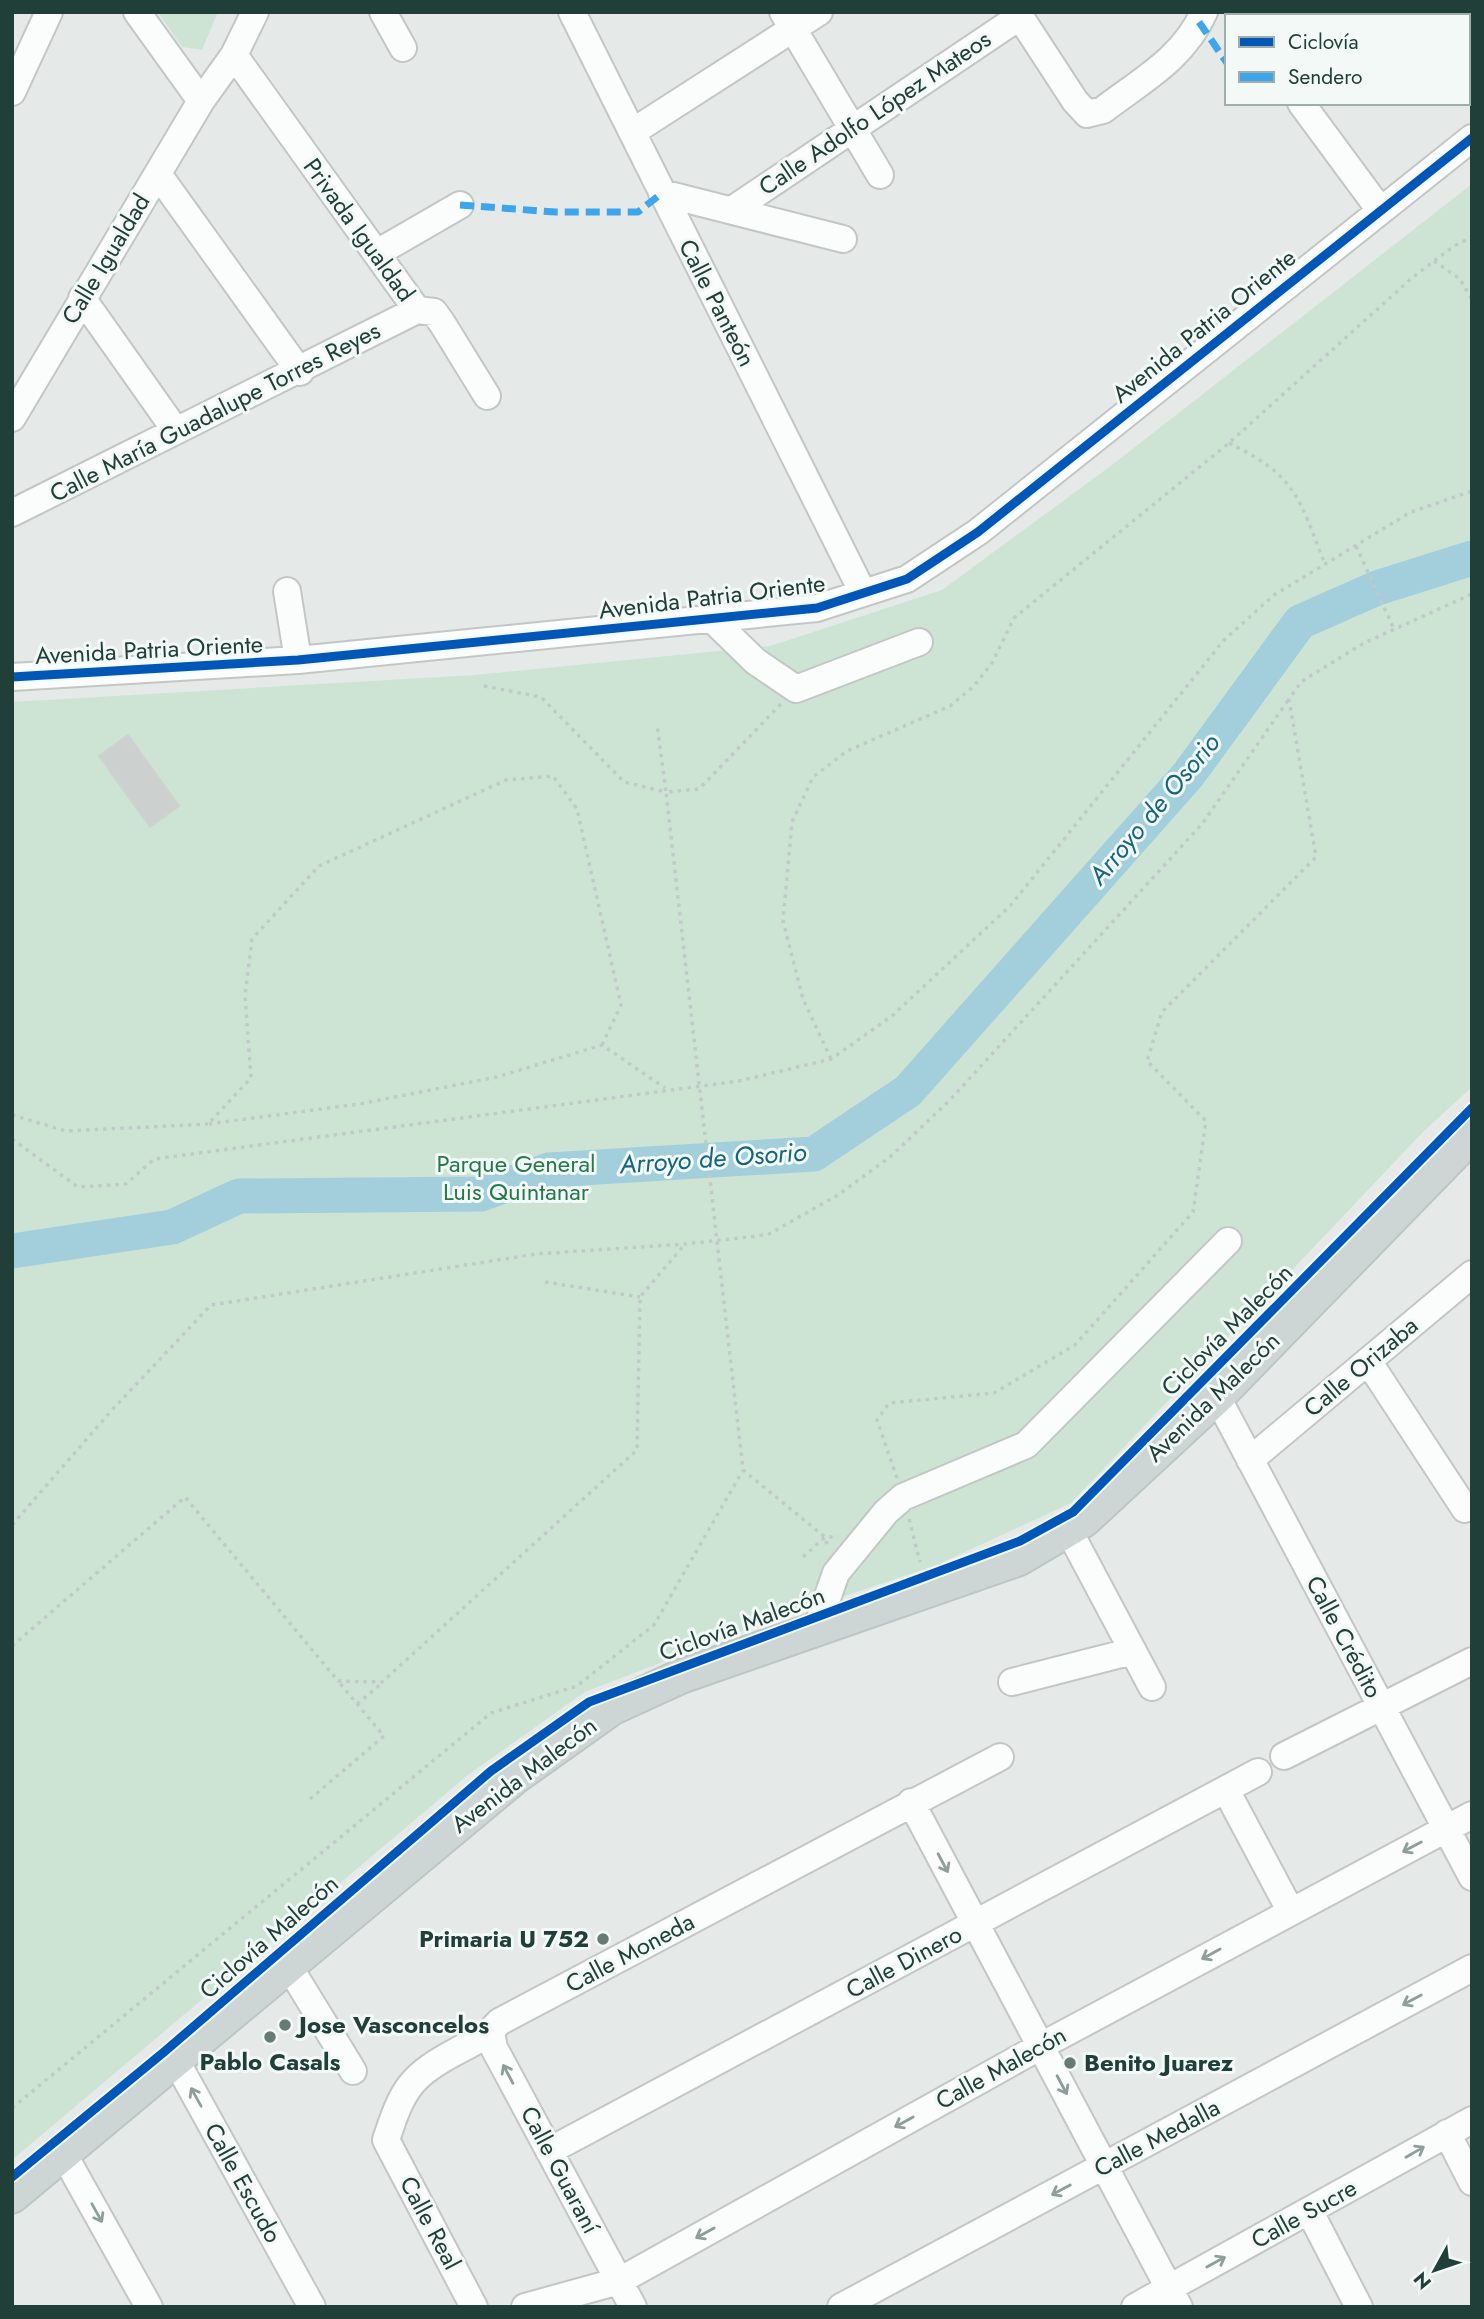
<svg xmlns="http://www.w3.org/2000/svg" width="1484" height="2319" viewBox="0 0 1484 2319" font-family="Jost,sans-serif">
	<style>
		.green { fill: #cde4d5 }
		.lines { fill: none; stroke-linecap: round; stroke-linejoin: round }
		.river { stroke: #a2cfdb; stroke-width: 35 }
		.building { fill: #ccd1cf; stroke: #cdd3d1; stroke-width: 2 }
		.minor-casing { stroke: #c2c7c5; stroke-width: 30 }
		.major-casing { stroke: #bcc6c4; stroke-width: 37 }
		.path { stroke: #c1cac8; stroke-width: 3.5; stroke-dasharray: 3.5 5; stroke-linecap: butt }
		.minor { stroke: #fbfcfc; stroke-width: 26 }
		.major { stroke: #cdd6d4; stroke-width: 33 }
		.quiet { stroke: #3ea4ec; stroke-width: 7; stroke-dasharray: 14 7; stroke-linecap: butt }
		.cycleway-casing { stroke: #f2f9f6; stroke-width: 13 }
		.cycleway { stroke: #0057b8; stroke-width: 9 }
		.oneway { stroke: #8e9e9a }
		.poi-dot { fill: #667b76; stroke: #f2f9f6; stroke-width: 2.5 }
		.labels { text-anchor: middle; stroke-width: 6; stroke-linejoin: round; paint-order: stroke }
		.street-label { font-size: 24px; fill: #213f39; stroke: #f2f9f6 }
		.park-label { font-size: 24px; fill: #28784d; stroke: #f2f9f6 }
		.poi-label { font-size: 24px; font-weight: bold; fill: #213f39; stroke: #f2f9f6; text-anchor: start }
		.water-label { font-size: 26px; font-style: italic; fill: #17667f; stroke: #f2f9f6 }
	</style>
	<rect width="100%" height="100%" fill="#e5eae8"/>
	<!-- green -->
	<path class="green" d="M158,12H218L202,50L182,47Z
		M1472,184V1087L1423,1132L1071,1503L937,1565L758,1625L585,1692L468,1775L12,2160V702L474,675L770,646L942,590L1112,465Z"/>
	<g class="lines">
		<!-- river -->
		<path class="river" d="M12,1251L172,1227L239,1196L481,1194L549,1170L814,1154L908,1091L1188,775L1300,622L1377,588L1472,558"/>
	</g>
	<!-- building -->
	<path class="building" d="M128,735L179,806L150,827L99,756Z"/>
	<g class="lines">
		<defs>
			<path id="minor" d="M137,12L201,101
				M383,12L403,48
				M572,12L863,593
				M783,12L880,175
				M1017,12L1075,101L1087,114L1103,110C1142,80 1183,59 1204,12
				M1341,16L1343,12
				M234,55L417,310L434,312L442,323L487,396
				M12,92L49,12
				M1301,103L1380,210
				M634,131L819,12
				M158,174L300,372
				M662,193L843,239
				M732,210L1019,17
				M377,253L460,205
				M82,298L176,431
				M12,418L201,101L234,55L255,12
				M12,513L417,310
				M287,591L298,660
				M712,619L755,661L796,689L919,642
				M12,677L298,660L817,608L907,579L978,532L1472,138
				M1368,1361L1465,1509
				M1217,1397L1472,1877
				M1250,1460L1472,1274
				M1068,1529L1152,1687
				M816,1630L836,1573L886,1512L903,1497L1026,1445L1228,1241
				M1012,1682L1133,1651
				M1284,1756L1472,1661
				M1226,1790L1290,1910
				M911,1802L1179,2307
				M288,1965L353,2071
				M491,2033L494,2048L633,2307
				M175,2059L312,2307
				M1447,2133L1472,2182
				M549,2151L1258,1772
				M63,2153L149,2307
				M1310,2212L1359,2307
				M474,2307L386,2140C403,2088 410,2076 459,2050C474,2042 488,2036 499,2022L1000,1757
				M525,2307L619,2281L1041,2046L1472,1815
				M841,2307L1472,1968
				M1135,2307L1472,2120"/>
			<path id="major" d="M12,2196L515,1777L612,1708L682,1676L1018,1559L1084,1520L1217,1397L1472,1135"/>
		</defs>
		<!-- minor casing -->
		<use href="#minor" class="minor-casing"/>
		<!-- major casing -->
		<use href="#major" class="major-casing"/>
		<!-- path -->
		<path class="path" d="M1434,261L1460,279L1472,300
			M1229,443C1298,477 1298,497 1325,564
			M1356,546L1394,629
			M484,686L541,697L624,782L666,792L657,724
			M781,704L699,789L666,792L743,1470L825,1537L828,1548
			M602,1045L621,1005L577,809L553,776L506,780L319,866L252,939L245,996L251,1078L208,1124L359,1104L497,1077L602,1045L665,1088
			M831,1059L803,999L783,921L792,822L813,777L847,751L950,706L973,687L992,663L1014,618L1229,443L1413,277L1454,246L1472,237
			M12,1115L66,1131L208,1124
			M12,1139L78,1187L126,1184L154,1159L739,1081L831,1059L892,1016L1011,905L1224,640L1274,595L1411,512L1472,491
			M545,1282L640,1297
			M897,1478L877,1420L889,1403L994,1393L1075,1345L1193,1212L1206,1121L1147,1061L1162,1012L1316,857L1289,699L1302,681L1364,643L1472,594
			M909,1519L920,1562
			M12,1525L112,1410L211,1305L536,1254L685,1244L757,1236L769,1234L838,1195L890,1157L949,1101L1202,824L1289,699
			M803,1557L825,1537H838
			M12,1646L185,1497L338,1681L382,1682L637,1450L640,1297L685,1244
			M357,1704L381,1684
			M310,1799L384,1736L338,1681
			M12,2108L491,1713L577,1686L654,1625L743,1470"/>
		<!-- minor -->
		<use href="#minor" class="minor"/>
		<!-- major -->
		<use href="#major" class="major"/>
		<!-- quiet -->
		<path class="quiet" d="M1199,22L1227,63
			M460,205L555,212H638L662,193"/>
		<defs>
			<path id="cycleway" d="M12,677L298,660L817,608L907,579L978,532L1472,138
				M12,2177L164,2052L491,1771L589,1702L1020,1541L1073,1512L1472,1108"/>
		</defs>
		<!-- cycleway casing -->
		<use href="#cycleway" class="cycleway-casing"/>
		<!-- cycleway -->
		<use href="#cycleway" class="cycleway"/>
	</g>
	<!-- one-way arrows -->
	<defs><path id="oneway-shaft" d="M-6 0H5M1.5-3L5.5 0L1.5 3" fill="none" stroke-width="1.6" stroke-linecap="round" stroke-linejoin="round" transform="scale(1.75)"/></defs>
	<g class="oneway">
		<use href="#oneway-shaft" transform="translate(1412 1847) rotate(152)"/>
		<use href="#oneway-shaft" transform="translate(943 1863) rotate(62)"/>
		<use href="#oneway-shaft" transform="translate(1211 1954) rotate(151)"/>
		<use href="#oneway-shaft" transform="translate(1412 2000) rotate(152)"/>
		<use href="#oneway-shaft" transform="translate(508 2074) rotate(-118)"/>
		<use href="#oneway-shaft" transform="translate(1062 2085) rotate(62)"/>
		<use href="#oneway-shaft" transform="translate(196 2097) rotate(-119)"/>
		<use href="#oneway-shaft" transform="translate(904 2122) rotate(151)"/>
		<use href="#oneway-shaft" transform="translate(1415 2152) rotate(-30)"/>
		<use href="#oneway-shaft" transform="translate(1061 2190) rotate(152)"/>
		<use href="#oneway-shaft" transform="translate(97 2213) rotate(61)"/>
		<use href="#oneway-shaft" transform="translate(705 2233) rotate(151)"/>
		<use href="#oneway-shaft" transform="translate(1216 2262) rotate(-29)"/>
	</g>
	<!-- markers -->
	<g class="poi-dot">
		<circle cx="603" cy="1939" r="7"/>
		<circle cx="285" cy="2025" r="7"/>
		<circle cx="270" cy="2037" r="7"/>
		<circle cx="1070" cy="2063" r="7"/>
	</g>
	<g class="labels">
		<!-- street labels -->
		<g class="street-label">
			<text transform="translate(875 113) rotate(-34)" y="8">Calle Adolfo López Mateos</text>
			<text transform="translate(359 230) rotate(54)" y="8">Privada Igualdad</text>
			<text transform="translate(106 259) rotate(-59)" y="8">Calle Igualdad</text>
			<text transform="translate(717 303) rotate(63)" y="8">Calle Panteón</text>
			<text transform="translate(1204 326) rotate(-39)" y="8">Avenida Patria Oriente</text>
			<text transform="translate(215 412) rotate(-27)" y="8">Calle María Guadalupe Torres Reyes</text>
			<text transform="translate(712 597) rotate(-7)" y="8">Avenida Patria Oriente</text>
			<text transform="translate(149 650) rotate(-3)" y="8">Avenida Patria Oriente</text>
			<text transform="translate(1227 1330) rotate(-45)" y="8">Ciclovía Malecón</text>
			<text transform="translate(1361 1367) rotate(-40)" y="8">Calle Orizaba</text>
			<text transform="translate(1213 1397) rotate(-44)" y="8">Avenida Malecón</text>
			<text transform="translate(742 1624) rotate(-20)" y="8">Ciclovía Malecón</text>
			<text transform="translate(1344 1637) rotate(62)" y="8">Calle Crédito</text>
			<text transform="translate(524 1775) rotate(-37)" y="8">Avenida Malecón</text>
			<text transform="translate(269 1937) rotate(-41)" y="8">Ciclovía Malecón</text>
			<text transform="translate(630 1953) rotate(-28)" y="8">Calle Moneda</text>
			<text transform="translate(904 1962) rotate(-28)" y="8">Calle Dinero</text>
			<text transform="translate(1001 2068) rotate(-29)" y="8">Calle Malecón</text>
			<text transform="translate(1157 2138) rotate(-28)" y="8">Calle Medalla</text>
			<text transform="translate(560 2170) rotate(62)" y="8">Calle Guaraní</text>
			<text transform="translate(243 2183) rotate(61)" y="8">Calle Escudo</text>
			<text transform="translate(1304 2214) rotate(-29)" y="8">Calle Sucre</text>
			<text transform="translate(430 2223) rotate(62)" y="8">Calle Real</text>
		</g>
		<!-- park labels -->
		<g class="park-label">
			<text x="516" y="1172">Parque General<tspan x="516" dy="28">Luis Quintanar</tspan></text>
		</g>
		<!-- poi labels -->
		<g class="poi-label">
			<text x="589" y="1947" text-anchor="end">Primaria U 752</text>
			<text x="299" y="2033">Jose Vasconcelos</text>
			<text x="270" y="2070" text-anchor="middle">Pablo Casals</text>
			<text x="1084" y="2071">Benito Juarez</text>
		</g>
		<!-- water labels -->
		<g class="water-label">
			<text transform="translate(1154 809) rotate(-50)" y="9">Arroyo de Osorio</text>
			<text transform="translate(713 1158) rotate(-4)" y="9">Arroyo de Osorio</text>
		</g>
	</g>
	<!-- border -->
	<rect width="1484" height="2319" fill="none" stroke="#213f39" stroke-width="28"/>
	<!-- legend -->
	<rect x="1225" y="14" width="245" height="91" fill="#f2f9f6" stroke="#9eafaa" stroke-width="2"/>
	<rect x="1239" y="37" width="35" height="10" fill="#0057b8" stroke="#9eafaa" stroke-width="2"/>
	<text x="1288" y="49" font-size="21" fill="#213f39">Ciclovía</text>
	<rect x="1239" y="72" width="35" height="10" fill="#3ea4ec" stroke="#9eafaa" stroke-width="2"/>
	<text x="1288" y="84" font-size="21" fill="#213f39">Sendero</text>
	<!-- north arrow -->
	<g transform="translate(1435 2270) rotate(230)" stroke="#f2f9f6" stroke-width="5" paint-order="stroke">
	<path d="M0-5L12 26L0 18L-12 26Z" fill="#213f39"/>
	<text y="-10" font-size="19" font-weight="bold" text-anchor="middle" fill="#213f39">N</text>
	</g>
</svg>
